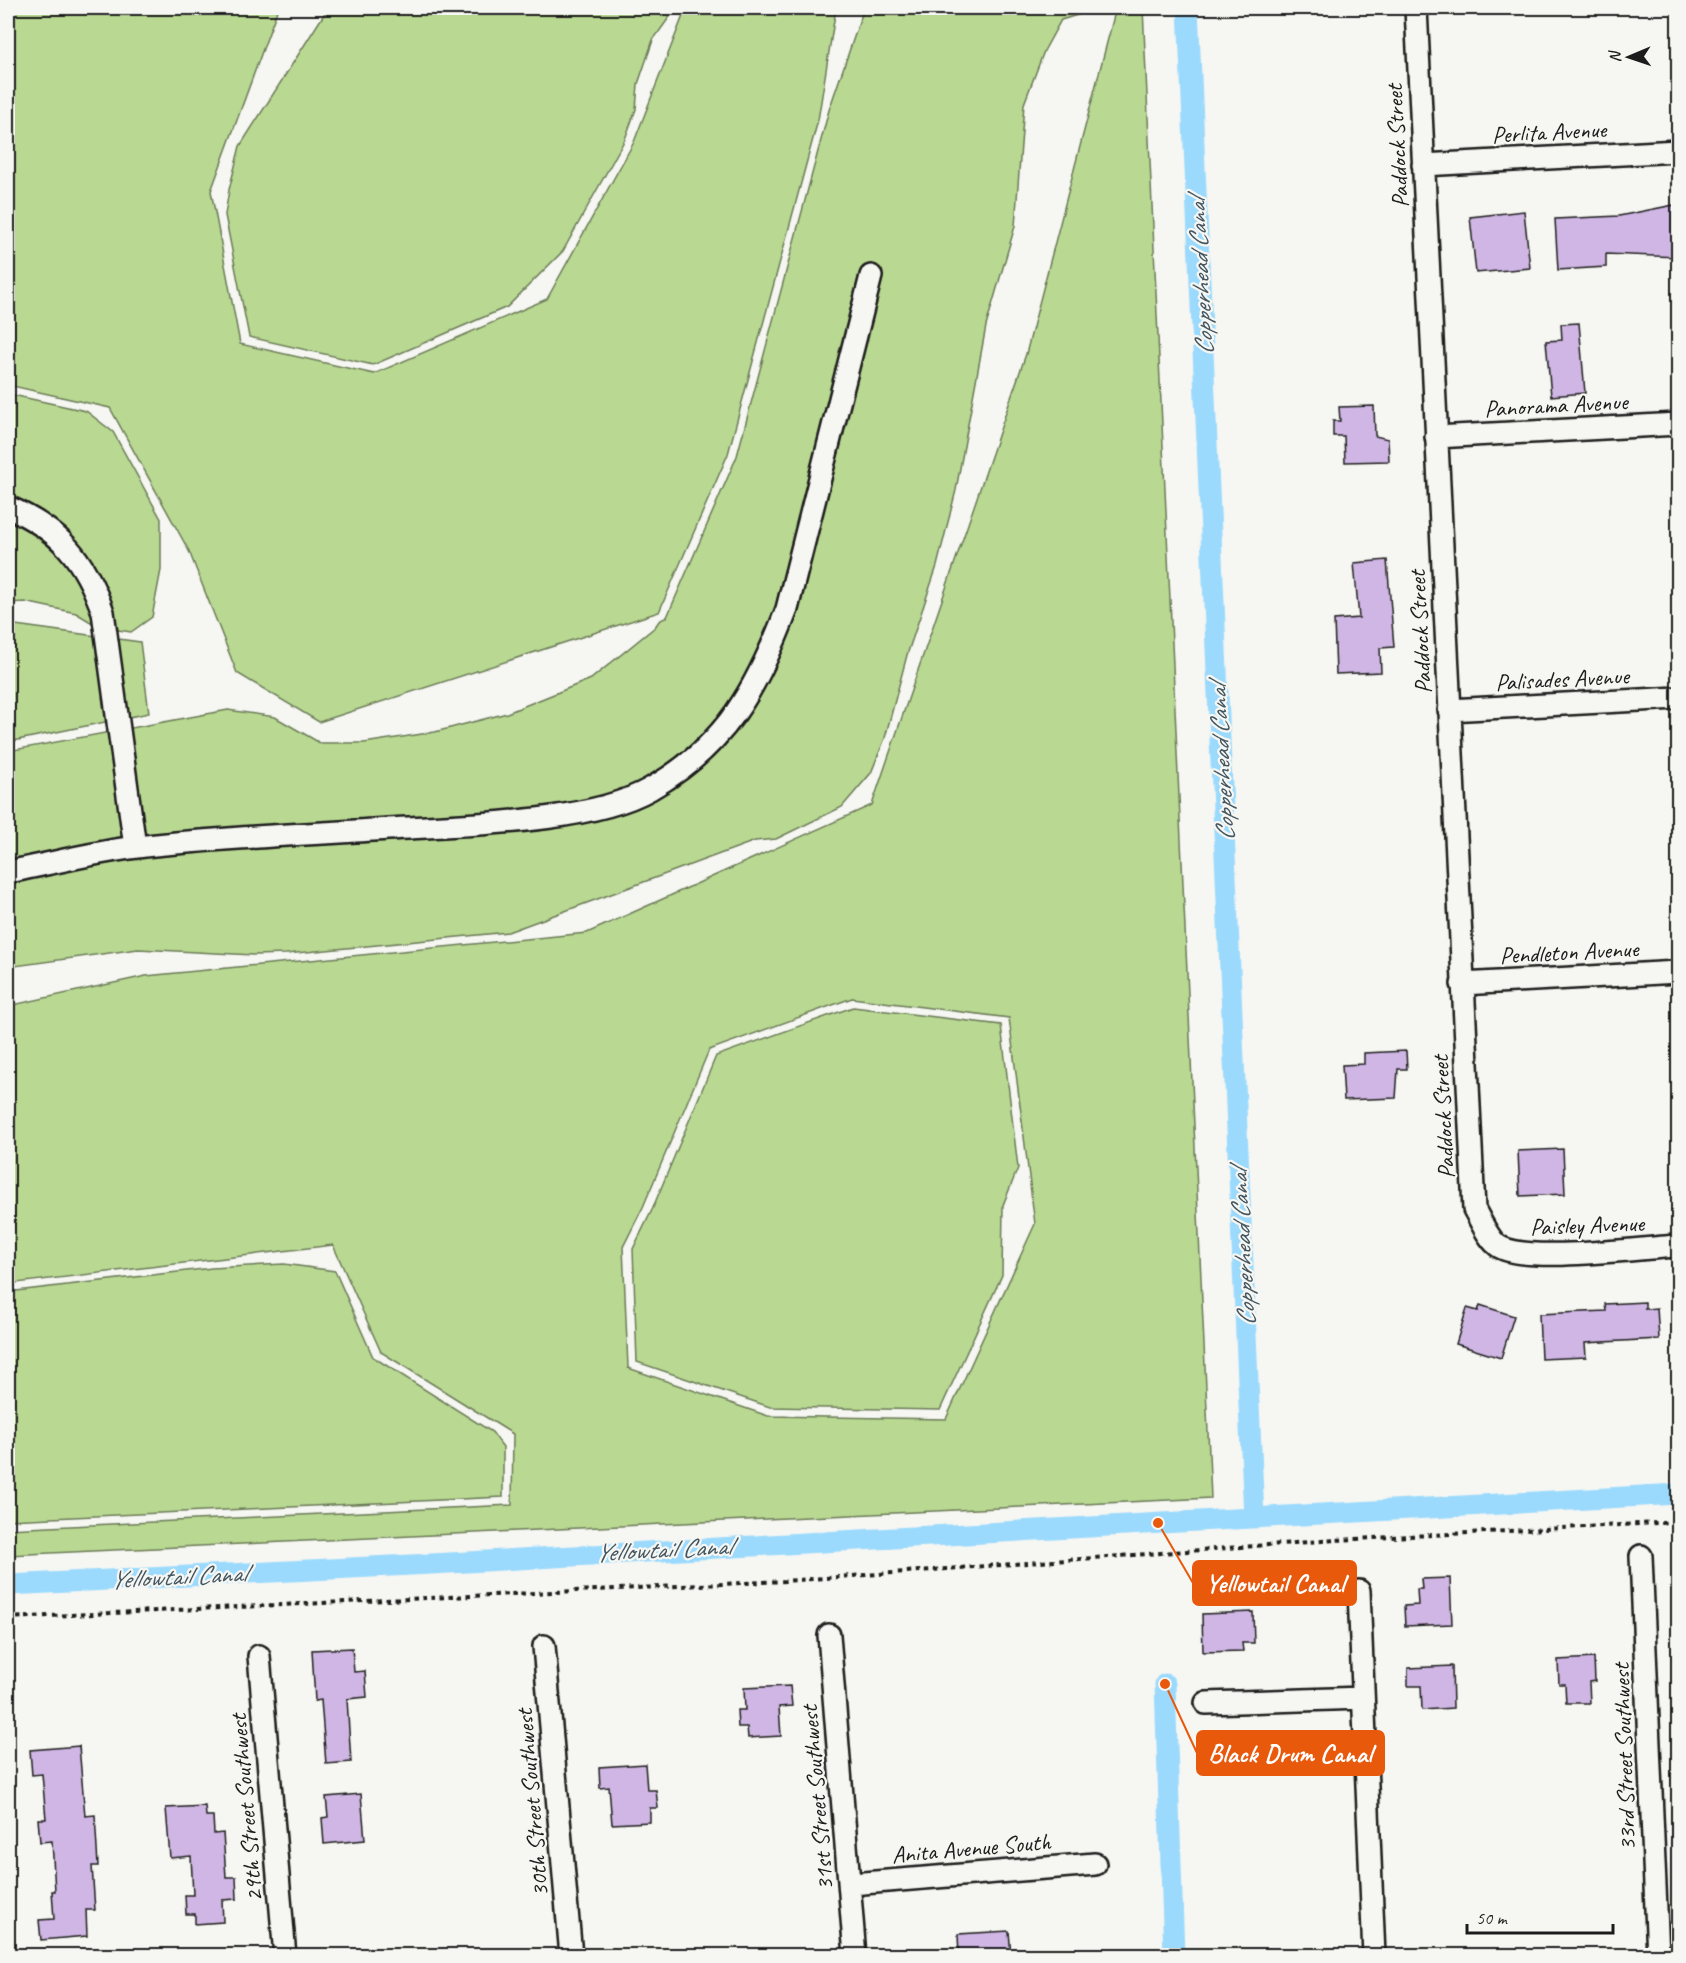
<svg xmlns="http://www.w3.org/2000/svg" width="1686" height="1963" viewBox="0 0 1686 1963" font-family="Caveat,sans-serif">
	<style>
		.green { fill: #b9d992; stroke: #6a7a57; stroke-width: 1.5; fill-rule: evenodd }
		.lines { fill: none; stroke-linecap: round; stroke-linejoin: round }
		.canal { stroke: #9bdafd; stroke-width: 21 }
		.building { fill: #cfb6e4; stroke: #1c1c1c; stroke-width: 1.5 }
		.minor-casing { stroke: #1c1c1c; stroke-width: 26 }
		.path { stroke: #1c1c1c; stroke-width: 4; stroke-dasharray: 4.5 4.5; stroke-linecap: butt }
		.minor { stroke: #f6f6f2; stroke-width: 21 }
		.labels { text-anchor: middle; stroke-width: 4.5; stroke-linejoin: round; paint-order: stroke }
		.street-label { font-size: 24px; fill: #1c1c1c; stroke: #f6f6f2 }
		.water-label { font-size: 26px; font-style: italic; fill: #425560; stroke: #f6f6f2 }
		.leader { fill: none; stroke: #e8590c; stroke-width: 2 }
		.callout-dot { fill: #e8590c; stroke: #f6f6f2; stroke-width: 2 }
		.callout { fill: #e8590c; stroke: #e8590c; stroke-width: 2 }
		.callout-label { font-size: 26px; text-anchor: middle; font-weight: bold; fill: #fff }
	</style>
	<rect width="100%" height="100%" fill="#f6f6f2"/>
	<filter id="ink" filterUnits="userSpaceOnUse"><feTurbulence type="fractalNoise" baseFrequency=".0167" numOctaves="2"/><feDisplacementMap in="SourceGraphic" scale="12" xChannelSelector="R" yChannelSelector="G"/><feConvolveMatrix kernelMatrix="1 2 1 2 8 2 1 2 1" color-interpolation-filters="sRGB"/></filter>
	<g filter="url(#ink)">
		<!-- green -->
		<path class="green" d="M8,8H278L211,191L240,344L374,374L547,299L634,142L686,8H836L818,120L728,454L659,612L319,722L237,673L189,551L110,408L8,385Z
			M328,8H676L653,40L638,84L636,109L625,139L563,251L507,307L373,365L249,337L225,215L229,190L240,146Z
			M864,8H1106L1105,10H1094L1061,20L1044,51L1024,104L1015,226L986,326L956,490L937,566L907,655L885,738L871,773L842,807L776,839L755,841L508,932L286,954L254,955L138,949L8,967V751L228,710L275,717L320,743H364L435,732L507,713L591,679L655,627L659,621L667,617L737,456L829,110Z
			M1116,8H1143L1211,1498L8,1555V1529L512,1505L513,1434L381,1352L333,1245L8,1284V1006L146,976L587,933L872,805L1026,354ZM852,998L1009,1018L1035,1224L946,1419L768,1416L628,1368L623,1247L643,1207L709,1050Z
			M8,394L86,411L113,432L161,519V570L152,617L131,632L99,627L76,613L25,602L8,603Z
			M8,624L140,642L149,713L8,742Z
			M853,1007L1001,1025L1018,1168L1003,1205L1002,1275L940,1410L770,1407L637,1362L633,1249L652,1210L716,1056Z
			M284,1264L335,1271L373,1357L492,1432L503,1447V1497L8,1520V1292L212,1268Z"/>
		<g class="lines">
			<!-- canal -->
			<path class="canal" d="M1188,8L1254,1518
				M8,1585L431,1564L1678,1494
				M1165,1684L1174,1956"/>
		</g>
		<!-- building -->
		<path class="building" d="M1674,205L1678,257L1606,254V267L1558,270L1555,219L1619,216Z
			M1524,211L1530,268L1476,273L1470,217Z
			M1579,323L1585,393L1551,396L1546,341L1562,340L1561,324Z
			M1374,406L1375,436L1388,439L1389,461L1345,462L1344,436H1333V421H1340L1339,407Z
			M1387,560L1394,647L1380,648L1381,672L1336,674L1334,620L1359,618L1354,563Z
			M1406,1051L1407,1069H1398L1396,1098L1344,1100L1342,1065L1364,1064V1053Z
			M1563,1149L1565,1194L1520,1196L1518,1151Z
			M1645,1302V1309L1657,1308L1659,1339L1585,1343L1586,1357L1541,1359L1539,1314L1606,1311L1605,1304Z
			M1480,1305L1514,1316L1501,1358L1456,1344L1467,1308L1478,1311Z
			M1450,1578L1452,1624L1405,1626L1404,1606L1418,1605L1417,1589H1422L1421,1579Z
			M1253,1612L1254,1643H1242L1243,1651L1203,1652L1202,1614Z
			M352,1648L354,1672L365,1671L367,1697L347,1699L351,1762L326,1764L321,1700L315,1701L312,1650Z
			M1594,1658L1595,1681L1589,1682L1590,1703H1566L1565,1684H1559L1558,1660Z
			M1452,1666L1453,1708L1422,1710L1421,1686H1408V1668Z
			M790,1686L792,1706L779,1707L781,1736L748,1738L747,1727H738L737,1710H745L744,1688Z
			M79,1746L85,1816L95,1815L98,1866H92L95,1910H86L87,1936L41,1940L39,1920L54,1919L52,1891H55L52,1841L40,1842L38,1819H46L42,1774L32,1775L30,1750Z
			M645,1764L647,1790H656L658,1808H650V1822L612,1824L609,1787L600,1788L599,1767Z
			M361,1794L365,1840L324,1844L322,1818L328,1817L326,1797Z
			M205,1806L206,1816H213L214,1834L223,1833L226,1877H236L237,1899L222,1900L223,1922L195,1924V1914H186L185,1895H193L191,1856L170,1858L166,1808Z
			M1009,1931L1011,1956H959L958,1934Z"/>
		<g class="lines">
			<defs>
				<path id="minor" d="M1416,8L1474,1209C1480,1219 1489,1241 1500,1247C1529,1263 1640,1248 1678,1246
					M1423,165L1678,151
					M1436,437L1678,424
					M8,507C60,530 84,558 103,612L135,847
					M1449,710L1678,698
					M8,872C50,864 94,852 137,847C215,838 294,835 373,830C449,824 585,826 650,789C726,746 757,688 787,609L871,276
					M1462,984L1678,972
					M1641,1556L1658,1956
					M1359,1591L1374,1956
					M829,1635L855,1956
					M544,1646L571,1956
					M259,1656L285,1956
					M1206,1703L1363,1698
					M851,1884L1095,1864"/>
			</defs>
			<!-- minor casing -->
			<use href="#minor" class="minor-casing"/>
			<!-- path -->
			<path class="path" d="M8,1618L785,1581L1335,1540L1678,1522"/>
			<!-- minor -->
			<use href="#minor" class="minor"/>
		</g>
	</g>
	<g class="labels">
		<!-- street labels -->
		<g class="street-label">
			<text transform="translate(1549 132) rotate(-3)" y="8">Perlita Avenue</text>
			<text transform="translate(1397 146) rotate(-93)" y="8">Paddock Street</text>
			<text transform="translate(1556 405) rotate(-3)" y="8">Panorama Avenue</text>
			<text transform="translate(1420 632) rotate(-93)" y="8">Paddock Street</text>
			<text transform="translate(1562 679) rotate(-3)" y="8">Palisades Avenue</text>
			<text transform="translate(1569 952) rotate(-3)" y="8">Pendleton Avenue</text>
			<text transform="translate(1443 1117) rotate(-93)" y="8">Paddock Street</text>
			<text transform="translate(1587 1225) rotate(-2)" y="8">Paisley Avenue</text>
			<text transform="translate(1624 1757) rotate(-92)" y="8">33rd Street Southwest</text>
			<text transform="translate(817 1798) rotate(-95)" y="8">31st Street Southwest</text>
			<text transform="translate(532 1803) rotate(-95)" y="8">30th Street Southwest</text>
			<text transform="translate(246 1808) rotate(-95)" y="8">29th Street Southwest</text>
			<text transform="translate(971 1848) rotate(-5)" y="8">Anita Avenue South</text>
		</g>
		<!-- water labels -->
		<g class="water-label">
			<text transform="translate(1200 277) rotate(-93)" y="9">Copperhead Canal</text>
			<text transform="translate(1221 763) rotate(-93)" y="9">Copperhead Canal</text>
			<text transform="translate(1242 1248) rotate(-93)" y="9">Copperhead Canal</text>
			<text transform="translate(663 1549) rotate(-3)" y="9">Yellowtail Canal</text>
			<text transform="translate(178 1576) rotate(-3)" y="9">Yellowtail Canal</text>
		</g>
	</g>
	<!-- callouts -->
	<path class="leader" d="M1158 1523L1193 1583M1165 1684L1197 1753"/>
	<g class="callout-dot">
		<circle cx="1158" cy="1523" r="6"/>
		<circle cx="1165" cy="1684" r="6"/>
	</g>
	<g class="callout">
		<rect x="1193" y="1561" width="163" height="44" rx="6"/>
		<rect x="1197" y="1731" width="187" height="44" rx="6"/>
	</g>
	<g class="callout-label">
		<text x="1275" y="1592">Yellowtail Canal</text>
		<text x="1290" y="1762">Black Drum Canal</text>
	</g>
	<!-- margin -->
	<rect width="1686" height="1963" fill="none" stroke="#f6f6f2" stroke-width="30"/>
	<rect x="15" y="15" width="1656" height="1933" fill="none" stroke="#1c1c1c" stroke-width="2" filter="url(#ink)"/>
	<!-- north arrow -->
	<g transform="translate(1629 57) rotate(268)" stroke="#f6f6f2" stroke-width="4.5" paint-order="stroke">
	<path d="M0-4.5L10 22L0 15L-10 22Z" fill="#1c1c1c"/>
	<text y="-9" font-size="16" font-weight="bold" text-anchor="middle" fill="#1c1c1c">N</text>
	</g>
	<!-- scale -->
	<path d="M1467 1924v9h146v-9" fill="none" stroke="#1c1c1c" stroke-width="3"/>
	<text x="1476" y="1924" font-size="18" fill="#1c1c1c" stroke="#f6f6f2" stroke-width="4.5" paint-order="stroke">50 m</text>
</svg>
